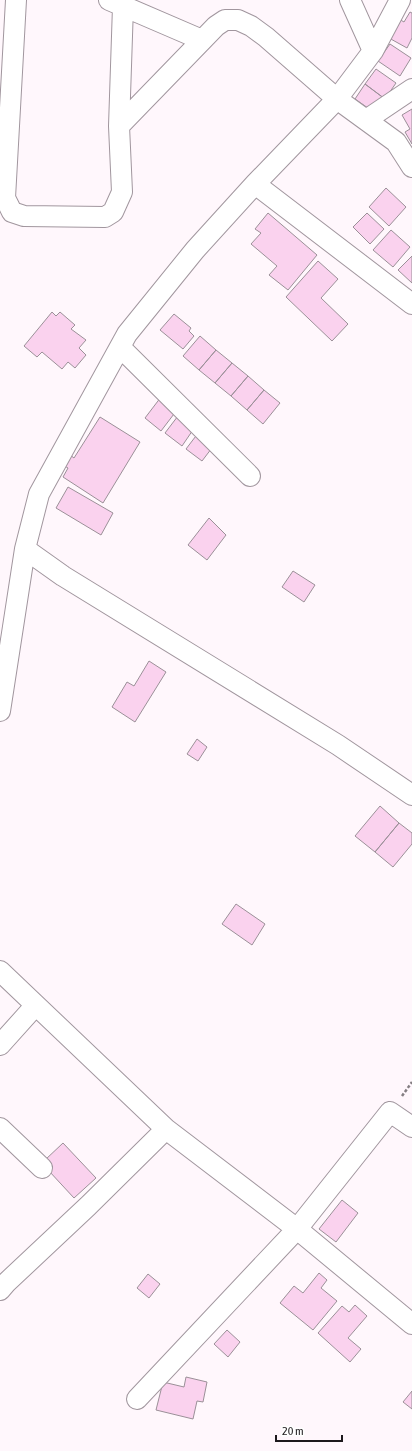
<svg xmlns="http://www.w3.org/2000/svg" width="412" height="1451" viewBox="0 0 412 1451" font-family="'Asap Condensed',sans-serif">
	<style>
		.building { fill: #fad2ee; stroke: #9b9098 }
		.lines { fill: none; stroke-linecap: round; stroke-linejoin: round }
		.street-casing { stroke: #a1969e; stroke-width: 22 }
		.path { stroke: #847e82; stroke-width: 2.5; stroke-dasharray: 3 2; stroke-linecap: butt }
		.street { stroke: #fff; stroke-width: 20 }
	</style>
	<rect width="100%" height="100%" fill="#fff7fc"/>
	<!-- building -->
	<path class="building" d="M410,12L412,13V38L407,48L389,38L399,19L404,22Z
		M390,44L411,58L400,76L378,61Z
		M376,69L396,83L385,99L365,84Z
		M365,84L385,99L375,113L355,99Z
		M412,109V144L405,132L410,129L402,115Z
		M386,188L406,207L389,226L369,207Z
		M268,213L317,255L288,290L269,275L277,266L251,244L261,233L255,229Z
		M367,213L384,229L370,244L353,227Z
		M391,230L410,247L393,267L373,250Z
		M412,256V283L398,270Z
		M318,261L338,279L321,298L348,324L332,341L286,297Z
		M52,312L56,316L60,312L75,325L71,329L86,340L79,348L86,355L75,368L68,362L62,369L42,352L37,357L24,346Z
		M174,314L191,328L189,331L194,336L183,349L160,330Z
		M200,336L216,350L199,370L183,356Z
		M216,350L232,363L215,383L199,370Z
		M232,363L248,376L231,396L215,383Z
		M248,376L264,390L247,410L231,396Z
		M264,390L280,403L263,424L247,410Z
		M161,397L177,410L161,431L145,418Z
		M181,412L197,424L182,446L165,433Z
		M100,417L140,442L103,503L63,477L68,468L58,462L65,451L74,458Z
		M202,428L218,440L202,461L186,449Z
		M68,487L113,513L101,535L56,508Z
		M209,518L226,535L207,560L188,545Z
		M293,571L315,585L304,602L282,587Z
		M149,661L166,672L135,722L112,707L127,682L134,686Z
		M197,739L207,747L198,761L187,754Z
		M380,806L399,823L375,852L355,836Z
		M399,823L412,833V844L393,867L375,852Z
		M236,904L265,924L252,945L222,924Z
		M63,1143L96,1178L74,1198L49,1171L53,1167L45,1160Z
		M342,1200L358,1213L336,1242L319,1229Z
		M319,1273L327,1280L321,1288L337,1301L313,1330L280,1303L294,1286L303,1293Z
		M148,1274L160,1284L149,1298L137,1288Z
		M355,1305L367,1316L348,1338L361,1349L350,1362L318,1333L342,1306L349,1312Z
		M227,1330L240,1342L228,1357L214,1344Z
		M186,1377L207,1382L203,1402L197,1401L193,1419L156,1410L163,1382L184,1387Z
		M412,1391V1409L403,1402Z"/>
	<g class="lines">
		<defs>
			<path id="street" d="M16,0L5,198L12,212L24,216L105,217L113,212L122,192L119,126L216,26L225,20H238L251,26L266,37L337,99L396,142L412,167
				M109,0L202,40
				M350,0L373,51
				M366,120L412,89
				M119,126L123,6
				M255,184L412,304
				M120,347L250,476
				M25,549L63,576L338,745L412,795
				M0,711L25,549L39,494L127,334L195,250L255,184L337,99L373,51L400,0
				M0,971L166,1129L297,1229L412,1324
				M0,1045L35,1006
				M0,1128L42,1168
				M0,1290L6,1283L88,1206L166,1129
				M137,1399L297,1229L390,1112L412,1127"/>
		</defs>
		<!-- street casing -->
		<use href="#street" class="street-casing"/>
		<!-- path -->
		<path class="path" d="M402,1096L412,1082"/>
		<!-- street -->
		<use href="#street" class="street"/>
	</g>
	<!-- scale -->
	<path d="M276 1435v6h66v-6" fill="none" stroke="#1d191c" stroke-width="2"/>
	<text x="282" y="1435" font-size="12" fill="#1d191c" stroke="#ffffff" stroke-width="3" paint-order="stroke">20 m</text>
</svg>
